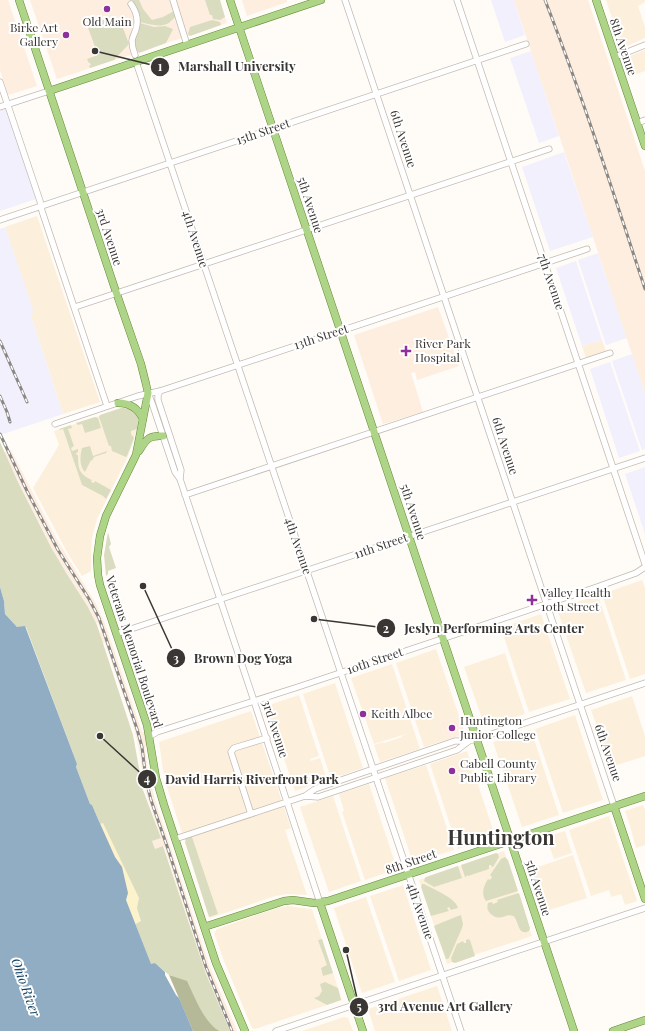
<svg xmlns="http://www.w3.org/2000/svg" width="645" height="1031" viewBox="0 0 645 1031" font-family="'Playfair Display',serif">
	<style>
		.commercial { fill: #fcf0dc }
		.industrial { fill: #f2f0fd }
		.built { fill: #fdeedf }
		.green { fill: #dadcbf }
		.forest { fill: #b6b997 }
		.sand { fill: #fcf2cc }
		.water { fill: #90adc4 }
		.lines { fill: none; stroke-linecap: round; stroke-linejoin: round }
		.minor-casing { stroke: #c3bab2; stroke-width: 7 }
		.major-casing { stroke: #628a36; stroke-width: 8 }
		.minor { stroke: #fff; stroke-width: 5.5 }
		.major { stroke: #aed488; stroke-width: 7 }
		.rail-casing { stroke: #8b8784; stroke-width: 3 }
		.rail { stroke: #fff; stroke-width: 1.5; stroke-dasharray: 4.5; stroke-linecap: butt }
		.poi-dot { fill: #8d309a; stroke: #fff; stroke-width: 1.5 }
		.labels { text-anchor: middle; stroke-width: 4; stroke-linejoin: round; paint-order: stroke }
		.poi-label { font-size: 12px; fill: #3a3633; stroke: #fff; text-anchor: start }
		.street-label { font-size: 12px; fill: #3a3633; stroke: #fff }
		.water-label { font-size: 13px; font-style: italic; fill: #0e4162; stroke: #fff }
		.town-label { font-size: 20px; font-weight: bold; fill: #3a3633; stroke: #fff }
		.leader { fill: none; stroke: #3a3633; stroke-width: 1.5 }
		.callout-dot { fill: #3a3633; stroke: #fff; stroke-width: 1.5 }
		.mark-label { font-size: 12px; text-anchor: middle; font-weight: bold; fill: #fff }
		.callout-label { font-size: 13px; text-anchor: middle; font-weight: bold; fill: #3a3633; stroke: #fff; stroke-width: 4; stroke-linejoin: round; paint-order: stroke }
	</style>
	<rect width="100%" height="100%" fill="#fffbf7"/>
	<!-- commercial -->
	<path class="commercial" d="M606,0H645V2L638,6L645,27V38L622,48Z
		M645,50V71L631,76L625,58Z
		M37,216L100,402L63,414L30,313L33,312L5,227Z
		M602,340L606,351L586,358L582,346Z
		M123,408L130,409L136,415L138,422L137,429L132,445L128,456L97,519L92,537L91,548V571L82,576L67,552L33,488L59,445L54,431Z
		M642,580L645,588V674L630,679L602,594Z
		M598,595L626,680L586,693L557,609Z
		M541,614L570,699L529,712L501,628Z
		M436,649L459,716L440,722L446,740L424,747L396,663Z
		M505,653L525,714L485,727L464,667Z
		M392,664L420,749L380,762L374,745L383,742L384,743L402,737V736L406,734L374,744L351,678Z
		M335,683L363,768L331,779L303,694Z
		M299,695L319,756L310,759L311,761L320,758L327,780L295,791L266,706Z
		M632,696L645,736V756L611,767L591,710Z
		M251,711L291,828L285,830L307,895L287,894L275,896L210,918L167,787L164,776L159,742Z
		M575,715L603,800L563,813L535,729Z
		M531,730L559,815L522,827L493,742Z
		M467,751L495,836L458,849L430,764Z
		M426,765L454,850L413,863L385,778Z
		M369,784L397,869L365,880L342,812L344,811L339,794Z
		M333,796L361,881L329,892L300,807Z
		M643,805L645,810V845L636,848L631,829L625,811Z
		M609,816L637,901L625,905L621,894L611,897L609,890L591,896L569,830Z
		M565,831L572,853L554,859L546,837Z
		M504,851L532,936L447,964L419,880Z
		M573,855L587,898L546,911L532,869Z
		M403,885L431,970L399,981L370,896Z
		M366,897L395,982L362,993L334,908Z
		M288,906L312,909L342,1000L255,1029L252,1028L224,961L214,933L217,929L277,908Z
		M437,986L452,1031H375L368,1009Z
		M344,1017L348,1018L353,1031H302Z"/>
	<!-- industrial -->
	<path class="industrial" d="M491,0H514L525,35L505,42Z
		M531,51L559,136L539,143L510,58Z
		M5,109L7,110L36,199L0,211V111Z
		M564,152L593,237L550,251L522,167Z
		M5,227L34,312L30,313L63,414L0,435V229Z
		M598,253L627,338L606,345L578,260Z
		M576,261L602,340L582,346L556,268Z
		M632,354L645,393V449L642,450L612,361Z
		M610,362L640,451L619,458L590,369Z
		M645,467V534L625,474Z"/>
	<!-- built -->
	<path class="built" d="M0,0H8L37,86L8,95L0,70Z
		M30,0H219L227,23L57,79Z
		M242,0H287V2L247,16Z
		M514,0H588L645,171V393Z
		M438,307L459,366L417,380L415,372L411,373L423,412L383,424L354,335Z
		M11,450L55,536L96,604L105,624L142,732L145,733L147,744L145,747L148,772L155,800L209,965L237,1031H230L206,974L164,846L155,849L152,841L161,838L146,793L138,744L132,721L105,643L98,646L96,638L101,632L98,622L96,623L89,608L55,554L18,481L4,452Z
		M459,716L465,734L446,740L440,722Z"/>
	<!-- green -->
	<path class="green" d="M132,0H139L143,9L152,20L163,17L174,11L176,16C174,18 171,21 169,23C161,28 148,24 140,22L138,13Z
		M205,0H220L225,17L220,20L213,19L212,15H210Z
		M107,18L111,21L116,20L123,28L129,44L114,60L90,68L89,66L91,65L90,63H89L87,59L98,55L87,25H89L88,20L99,22Z
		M212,20L220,22L221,25L190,36L188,34L190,27Z
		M140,23L154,27L165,26L173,29L166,43L139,53L138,51L135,52L134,39L139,24Z
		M121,408C128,408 137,410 138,418C139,421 137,426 137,429L131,431V434L134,438L127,456L126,457L112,451L111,446H109L99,417L100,415Z
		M95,417L98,418L101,428L85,433L82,424L78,425L76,423Z
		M71,425L72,428L68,429L74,446L71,448L72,451L78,449V452H77L76,455H78C78,469 79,474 92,480L91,482L94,483L95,481L111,490L106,499L103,496L82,485L63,429L60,430L59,429Z
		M0,442L18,482L52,549L67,574L88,607L97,625L133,735L143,790L161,838L152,841L155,849L163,846L206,974L230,1031H195L172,976L169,975L155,963L151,965L126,900L115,857L98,819L92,805L90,804L76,767L77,764L26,627H17L5,614L4,601L0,587Z
		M90,446L93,456L107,451L106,453L94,457L92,461L91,460L85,472C79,466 80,456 82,448Z
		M108,532L111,544L109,547L116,568L108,571V574L106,576L104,555Z
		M189,837H192L218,914L209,917L185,842L186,841L185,839Z
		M496,853L498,854L499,857L493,867H492L491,865H489V869L468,876V875L467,876L465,877L461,865Z
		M505,857L508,860L518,891L486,901C481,894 483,887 488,879L490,880L492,877L490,875L501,859Z
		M458,866L462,878L434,887L424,881L425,878L426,877Z
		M422,884H424C433,889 456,898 458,908L451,910L449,907L447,908L449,911L431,916L421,887Z
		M519,893L530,928L529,931C517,937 519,919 513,916C506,912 499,924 489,912C487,909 487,907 488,903L492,902L493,904L498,902L497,900Z
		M461,915L463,924L462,928L449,958L448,959H446L434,926C443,922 452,918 461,915Z
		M322,939L333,973L323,976L321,968L327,965L318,940Z
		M468,939L470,940L475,956L455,963L452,962L451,958L457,944L463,941L464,943H466V940Z
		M325,982L338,988L341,1000L327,1005L314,998L319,996L322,991L320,984Z"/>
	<!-- forest -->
	<path class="forest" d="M169,975L187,981C195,998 204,1022 219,1031H193Z"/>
	<!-- sand -->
	<path class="sand" d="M103,823L139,898L137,908L141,921L134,925L96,825Z"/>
	<!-- water -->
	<path class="water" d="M0,587L4,601L5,614L17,627L25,626L77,764L76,767L90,804L92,805L98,819L115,857L122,867L128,893L126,900L151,964L155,963L165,972V975L176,995L179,998L193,1031H0Z"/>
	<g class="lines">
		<defs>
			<path id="minor" d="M173,0L187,45
				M345,0L614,806
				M457,0L645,564
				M131,4C136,11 139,19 136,29C135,33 132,37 132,41C132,46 133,50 135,55
				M615,57L645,45
				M136,62L461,1031
				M0,82L40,201L42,211L107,406
				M0,107L49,91
				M637,123L645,120
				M0,220L526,44
				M75,307L549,149
				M160,391L158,395V400L181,470L180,479
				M148,393L153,406L175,472L180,479L254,701L320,903
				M55,424L138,396L160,391L587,249
				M185,495L610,353
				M116,634L645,458
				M150,736L157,732L298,687L597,587L636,573L645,567
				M305,796L318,797L333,792L457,750L469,741
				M251,814L231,752L234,748L267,738
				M175,839L305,796L315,789L455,741H469L486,736L645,683
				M276,1031L645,908"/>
			<path id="major" d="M19,0L114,286L141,364L146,384L148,393L136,455L106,516L100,536L97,558L98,575L100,585L147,725L156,778L164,805L216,963L245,1031
				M230,0L574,1031
				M596,0L645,146
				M49,91L321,0
				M118,403C130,403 138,408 143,419
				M139,451C146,440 148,435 163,436
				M614,806L645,899
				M320,903L363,1031
				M204,927L284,901L293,900L314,903L328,901L645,796
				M613,1031L645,1020"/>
		</defs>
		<!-- minor casing -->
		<use href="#minor" class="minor-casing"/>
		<!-- major casing -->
		<use href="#major" class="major-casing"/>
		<!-- minor -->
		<use href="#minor" class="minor"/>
		<!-- major -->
		<use href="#major" class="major"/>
		<defs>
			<path id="rail" d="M545,0C582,95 613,192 645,289
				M0,341L27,402
				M0,396L7,412L10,422
				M0,434L27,491L49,533L58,550L89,599L99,618L137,729L142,747L146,780L151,800L169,852L206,967L232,1031"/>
		</defs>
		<!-- rail casing -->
		<use href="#rail" class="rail-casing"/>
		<!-- rail -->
		<use href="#rail" class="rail"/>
	</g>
	<!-- markers -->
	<g class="poi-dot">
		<circle cx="107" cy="9" r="4"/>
		<circle cx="66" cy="35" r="4"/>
		<path d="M404 345h4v4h4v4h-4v4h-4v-4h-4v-4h4z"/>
		<path d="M530 594h4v4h4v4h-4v4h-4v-4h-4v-4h4z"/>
		<circle cx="363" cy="714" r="4"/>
		<circle cx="452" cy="728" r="4"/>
		<circle cx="452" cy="771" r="4"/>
	</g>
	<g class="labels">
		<!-- poi labels -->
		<g class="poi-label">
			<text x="107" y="26" text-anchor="middle">Old Main</text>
			<text x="58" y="32" text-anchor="end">Birke Art<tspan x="58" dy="14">Gallery</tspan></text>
			<text x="415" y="348">River Park<tspan x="415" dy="14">Hospital</tspan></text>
			<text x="541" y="597">Valley Health<tspan x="541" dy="14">10th Street</tspan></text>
			<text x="371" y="718">Keith Albee</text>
			<text x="460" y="725">Huntington<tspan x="460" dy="14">Junior College</tspan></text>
			<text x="460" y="768">Cabell County<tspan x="460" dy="14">Public Library</tspan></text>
		</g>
		<!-- street labels -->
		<g class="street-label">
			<text transform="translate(623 47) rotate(71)" y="4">8th Avenue</text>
			<text transform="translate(263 132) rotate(-19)" y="4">15th Street</text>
			<text transform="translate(403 139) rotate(72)" y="4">6th Avenue</text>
			<text transform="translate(310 205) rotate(72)" y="4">5th Avenue</text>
			<text transform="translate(109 237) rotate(72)" y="4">3rd Avenue</text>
			<text transform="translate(195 239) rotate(72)" y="4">4th Avenue</text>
			<text transform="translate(551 282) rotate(71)" y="4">7th Avenue</text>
			<text transform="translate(321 337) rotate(-18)" y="4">13th Street</text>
			<text transform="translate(505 446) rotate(72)" y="4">6th Avenue</text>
			<text transform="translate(413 512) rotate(72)" y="4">5th Avenue</text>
			<text transform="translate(298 546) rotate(71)" y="4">4th Avenue</text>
			<text transform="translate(381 546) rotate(-19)" y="4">11th Street</text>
			<text transform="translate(134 652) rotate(72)" y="4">Veterans Memorial Boulevard</text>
			<text transform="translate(375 661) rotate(-19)" y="4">10th Street</text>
			<text transform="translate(275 729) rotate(72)" y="4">3rd Avenue</text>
			<text transform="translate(608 753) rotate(71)" y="4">6th Avenue</text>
			<text transform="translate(411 862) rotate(-19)" y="4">8th Street</text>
			<text transform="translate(538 888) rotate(72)" y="4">5th Avenue</text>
			<text transform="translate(420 911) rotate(71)" y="4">4th Avenue</text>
		</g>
		<!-- water labels -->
		<g class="water-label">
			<text transform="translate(26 987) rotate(70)" y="5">Ohio River</text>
		</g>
		<!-- town labels -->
		<g class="town-label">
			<text x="501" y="845">Huntington</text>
		</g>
	</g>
	<!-- callouts -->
	<path class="leader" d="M95 51L160 67M314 619L386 628M143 586L176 658M100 736L147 779M346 950L359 1007"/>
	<g class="callout-dot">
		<circle cx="95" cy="51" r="4"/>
		<circle cx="314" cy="619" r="4"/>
		<circle cx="143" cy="586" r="4"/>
		<circle cx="100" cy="736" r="4"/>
		<circle cx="346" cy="950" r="4"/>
		<circle cx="160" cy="67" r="10"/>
		<circle cx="386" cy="628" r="10"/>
		<circle cx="176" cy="658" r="10"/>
		<circle cx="147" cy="779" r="10"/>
		<circle cx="359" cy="1007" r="10"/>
	</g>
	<g class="mark-label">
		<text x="160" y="71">1</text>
		<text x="386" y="633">2</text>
		<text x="176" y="663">3</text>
		<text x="147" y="783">4</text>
		<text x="359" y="1011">5</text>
	</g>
	<g class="callout-label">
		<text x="237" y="71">Marshall University</text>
		<text x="494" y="633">Jeslyn Performing Arts Center</text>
		<text x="243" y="663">Brown Dog Yoga</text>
		<text x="252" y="784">David Harris Riverfront Park</text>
		<text x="445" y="1011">3rd Avenue Art Gallery</text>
	</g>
</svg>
